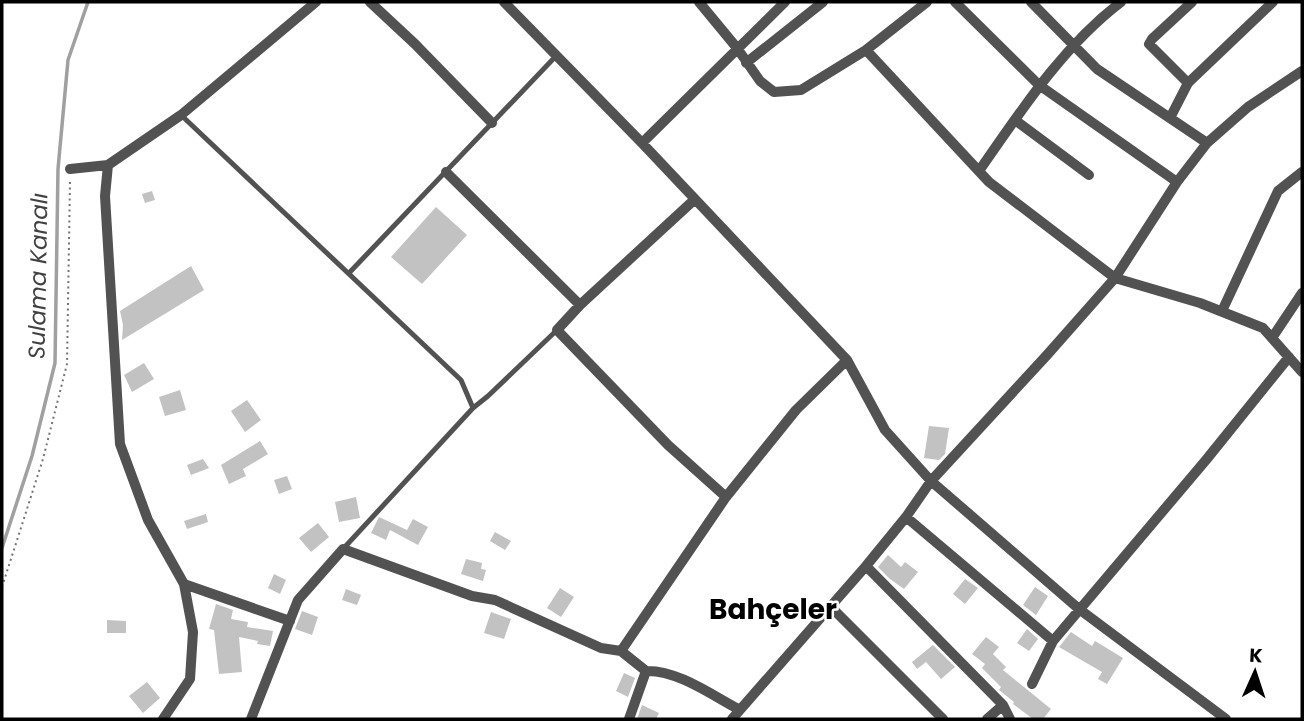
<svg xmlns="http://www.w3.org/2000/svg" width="1304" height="721" viewBox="0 0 1304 721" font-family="Poppins,sans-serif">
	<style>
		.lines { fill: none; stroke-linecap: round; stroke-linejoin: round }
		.stream { stroke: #a0a0a0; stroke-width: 3.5 }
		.building { fill: #c2c2c2 }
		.path { stroke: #747474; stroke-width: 2; stroke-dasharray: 2 3.5; stroke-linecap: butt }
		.service { stroke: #525252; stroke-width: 5 }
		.minor { stroke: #525252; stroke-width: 10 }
		.labels { text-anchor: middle; stroke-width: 5; stroke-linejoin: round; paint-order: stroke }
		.water-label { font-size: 23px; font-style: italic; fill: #414141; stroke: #fff }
		.district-label { font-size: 28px; font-weight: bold; fill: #000; stroke: #fff }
	</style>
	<rect width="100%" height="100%" fill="#fff"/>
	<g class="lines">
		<!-- stream -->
		<path class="stream" d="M2,548L32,456L55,363L58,169L68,60L88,2"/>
	</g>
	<!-- building -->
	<path class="building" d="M152,191L155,200L145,203L142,194Z
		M436,207L467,235L422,284L391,257Z
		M191,266L204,290L122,340L123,325L120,311Z
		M144,363L154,379L132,392L124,375Z
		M180,390L186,410L165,416L159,397Z
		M247,400L261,420L245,432L231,411Z
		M929,426L949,428L945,454L939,460L924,458Z
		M260,441L268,454L243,469L246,476L229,484L221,465Z
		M203,459L209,468L191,475L187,465Z
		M287,476L292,489L279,494L274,480Z
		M356,497L360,518L339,522L335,502Z
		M206,514L208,522L187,529L184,521Z
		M379,517L407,530L413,519L428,527L418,545L390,530L386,540L371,533Z
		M318,523L329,537L311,552L299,538Z
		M495,532L511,541L505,550L490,541Z
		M888,555L901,567L905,562L918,572L904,589L890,579L878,567Z
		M466,559L482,563L481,569L486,570L483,581L461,574Z
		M274,574L286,580L280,594L268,588Z
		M965,579L978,588L965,604L953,594Z
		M1035,587L1048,596L1036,615L1023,605Z
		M560,588L574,597L561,617L547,608Z
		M346,589L361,595L357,605L342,600Z
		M216,604L233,610L231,619L248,622L247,627L273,631L270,646L257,644L258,641L239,637L242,672L219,674L214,630L209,629Z
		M302,611L318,617L312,635L295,629Z
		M491,612L511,619L504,639L484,633Z
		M107,620L126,621V633H107Z
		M1027,629L1038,639L1029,651L1017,643Z
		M1071,632L1092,646L1095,641L1123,658L1107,684L1098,679L1102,672L1059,647Z
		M986,637L999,647L993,654L1006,667L1003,670L1051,709L1043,719H1033L1013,704L1014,702L999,690L1001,687L982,668L985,664L972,654Z
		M933,645L955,667L941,679L926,662L917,669L912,662Z
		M624,673L635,678L628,697L616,691Z
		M147,682L160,698L143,713L129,696Z
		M642,705L659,713L656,719H637Z"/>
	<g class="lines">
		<!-- path -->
		<path class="path" d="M2,587L43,459L67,364L70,181"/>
		<!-- service -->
		<path class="service" d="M181,115L461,380L473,408L343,549
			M349,273L556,56
			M473,408L488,396L557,330"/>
		<!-- minor -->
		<path class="minor" d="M370,2L415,44L492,123
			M504,2L642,143L847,360L885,430L931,481L1079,609L1226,719
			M699,2L737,48L760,81L774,92L801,90L866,50L927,2
			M955,2L1039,85L1177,182
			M1031,2L1097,69L1207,143
			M866,50L989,182L1115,278L1200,303L1263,328L1302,372
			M746,63L823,2
			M1188,83L1149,44L1152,39L1192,2
			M1170,118L1188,83L1273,2
			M1015,120L1089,175
			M642,143L785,2
			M108,165L105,196L120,444L148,520L184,584L193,632L190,679L163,719
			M70,169L108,165L181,115L316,2
			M979,171C1021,111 1062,47 1121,2
			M446,172L580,305
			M694,200L580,305L557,330L668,445L726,497
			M1222,311L1278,191L1302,172
			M1272,338L1302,293
			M906,517L1053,641L1032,684
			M866,566L1003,705L1010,719
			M184,584L290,621
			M831,607L943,719
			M1053,641L1206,460L1289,357
			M621,651L726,497L796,410L847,360
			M251,719L298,600L343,549L472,596L495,600L601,648L621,651L646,671C678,670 713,696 740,710
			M629,719L646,671
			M732,719L866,566L906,517L931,481L1047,355L1115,278L1177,182L1207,143L1248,107L1302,71
			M987,719L1003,705"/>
	</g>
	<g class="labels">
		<!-- water labels -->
		<g class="water-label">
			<text transform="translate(38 276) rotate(-89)" y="8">Sulama Kanalı</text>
		</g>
		<!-- district labels -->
		<g class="district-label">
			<text x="773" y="619">Bahçeler</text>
		</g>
	</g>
	<!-- border -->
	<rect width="1304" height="721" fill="none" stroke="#000000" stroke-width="7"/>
	<!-- north arrow -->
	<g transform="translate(1255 672) rotate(3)" stroke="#ffffff" stroke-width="5" paint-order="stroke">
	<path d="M0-5L12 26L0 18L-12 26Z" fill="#000000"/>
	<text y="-10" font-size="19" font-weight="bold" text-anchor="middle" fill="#000000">K</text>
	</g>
</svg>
